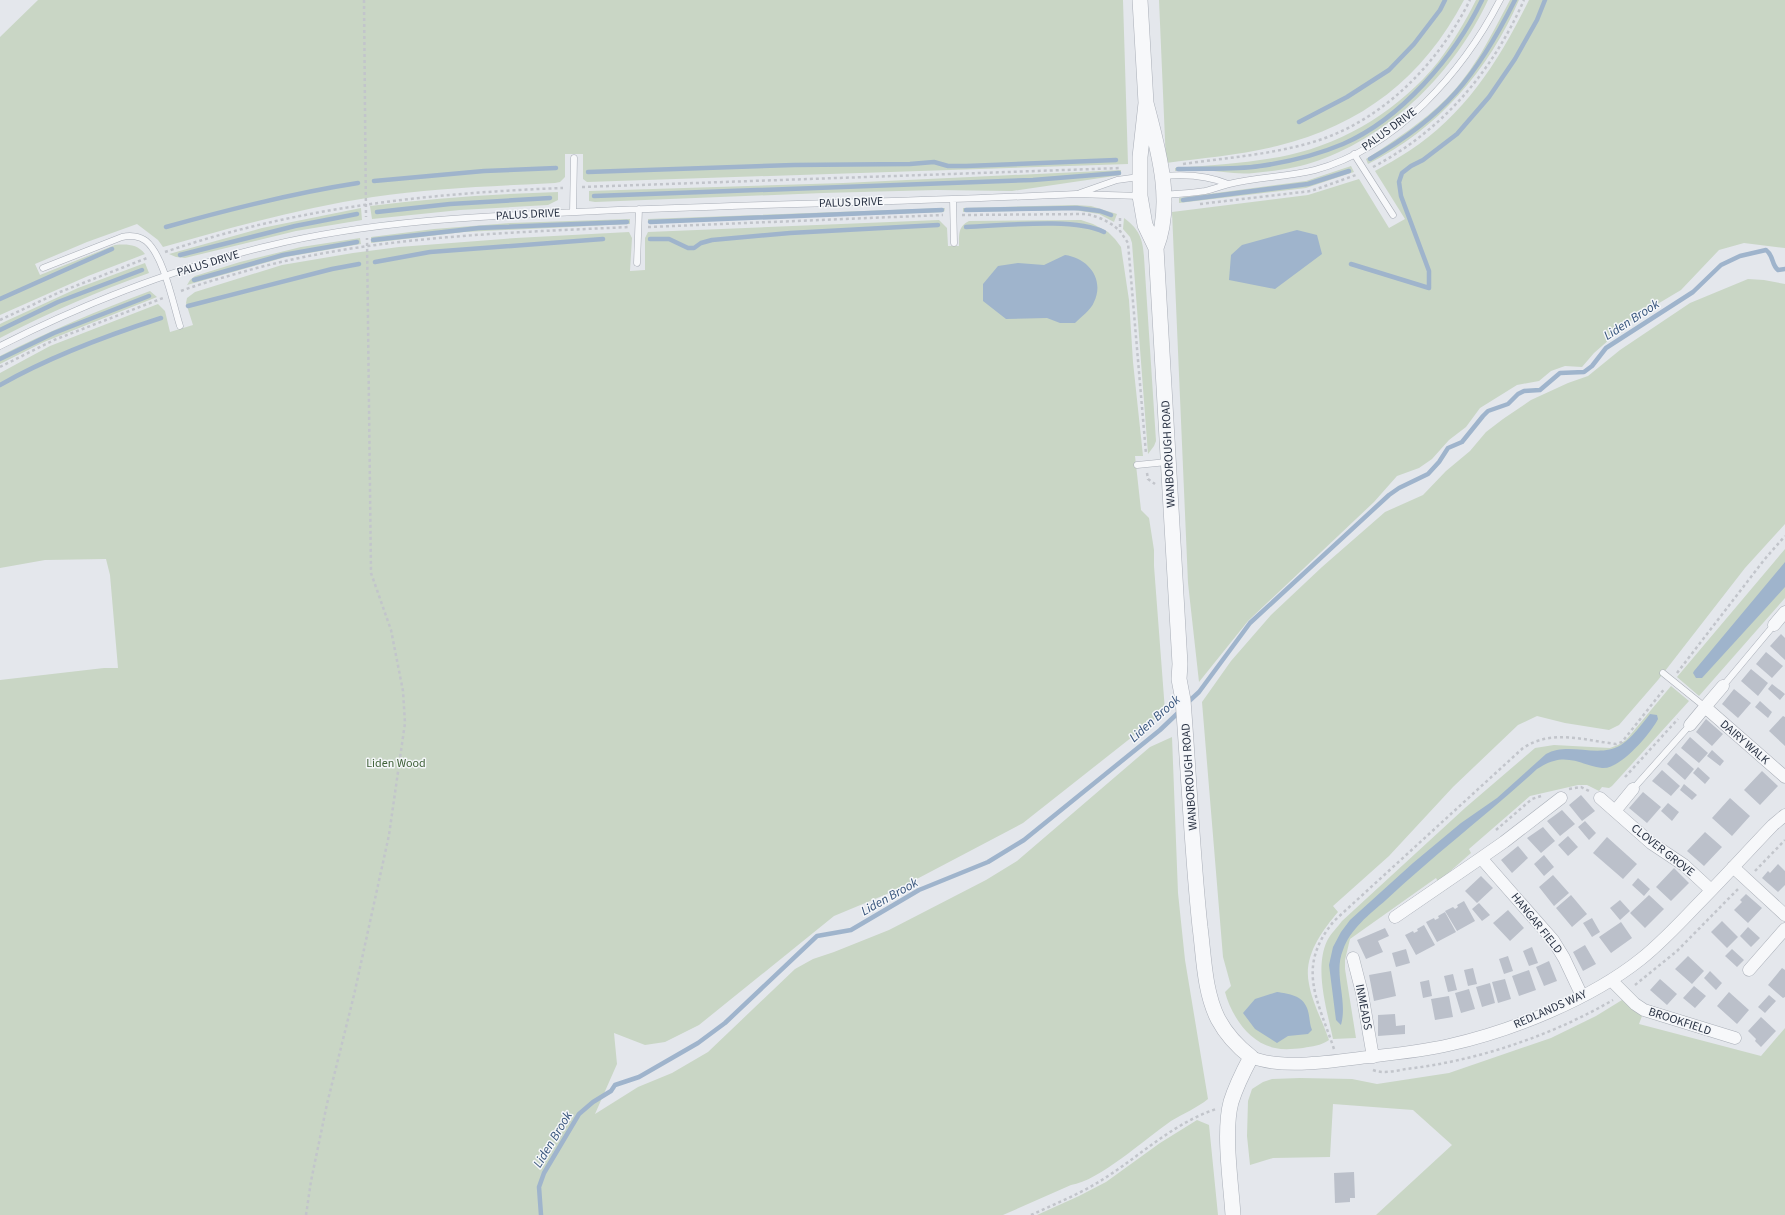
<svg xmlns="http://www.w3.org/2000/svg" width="1785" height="1215" viewBox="0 0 1785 1215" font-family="'Source Sans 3',sans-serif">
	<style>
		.green { fill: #c9d6c5 }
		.water { fill: #9fb4cc }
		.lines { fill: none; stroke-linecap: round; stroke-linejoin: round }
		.stream { stroke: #9fb4cc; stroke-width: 4.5 }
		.building { fill: #bbc0ca }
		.service-casing { stroke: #a9aeb7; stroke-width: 7 }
		.minor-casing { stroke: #a9aeb7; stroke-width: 13 }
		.tertiary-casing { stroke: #a9aeb7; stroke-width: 16 }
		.path { stroke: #c2c5cb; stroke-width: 2.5; stroke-dasharray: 3 3; stroke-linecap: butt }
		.service { stroke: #f7f8fa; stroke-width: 6 }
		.minor { stroke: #f7f8fa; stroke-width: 12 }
		.tertiary { stroke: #f7f8fa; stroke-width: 15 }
		.labels { text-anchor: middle; stroke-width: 3; stroke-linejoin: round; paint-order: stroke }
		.street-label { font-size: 12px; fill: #2b3445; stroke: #f4f6f9 }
		.park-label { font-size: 12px; fill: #3f6138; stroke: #f4f6f9 }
		.water-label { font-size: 13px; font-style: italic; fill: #34527a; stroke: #f4f6f9 }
	</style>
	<rect width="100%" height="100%" fill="#e4e7ec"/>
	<!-- green -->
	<path class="green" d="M38,0H1123L1128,164L587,182L583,179V154H565V177L560,182L555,183C496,186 432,188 373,197C302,208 232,227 163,247L158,240L137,224L87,242L35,264L40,275L115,245C127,244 137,244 145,254L88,276L0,315V37Z
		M1159,0H1464C1423,78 1362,125 1277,146C1241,155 1202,158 1166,163Z
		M1476,0H1488C1455,71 1392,135 1317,161C1298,168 1274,171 1254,173C1237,175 1220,171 1203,170C1194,170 1184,171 1175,171V168C1213,165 1252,163 1289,155C1347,142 1401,108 1438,62C1453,42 1465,22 1476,0Z
		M1510,0H1519C1489,70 1437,130 1368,164L1366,159C1394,141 1423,122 1447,98C1474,71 1492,34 1510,0Z
		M1529,0H1785V248L1744,243L1719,250L1681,290L1634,318L1594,353L1582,367L1565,366L1551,371L1539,381L1517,385L1480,408L1466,427L1449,440L1432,459L1419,468L1397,476L1374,502L1248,621L1199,682L1188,583L1172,212L1308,195L1359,179L1389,228L1405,219L1375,171C1386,165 1398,158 1409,151C1465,115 1500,59 1529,0Z
		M1351,166L1354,172L1306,188L1179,203V198L1306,181Z
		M1121,170V175L1012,191L937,190L823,193L595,202L589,201V191L843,183Z
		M558,192V200L548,205L460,210L372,219L370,206C432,198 495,194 558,192Z
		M1075,205L1091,206L1117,214L1114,222L1099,214L1074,210L963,212V208Z
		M361,208L362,220L296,231L185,258L176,257L169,254L262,228Z
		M945,208L944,212L648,223V219Z
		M1124,218C1139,229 1143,239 1144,257L1156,441L1154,446L1148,454L1132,243L1130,237L1123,229Z
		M630,219V224L464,232L371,243V237L434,229L510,223Z
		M939,220L947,228L948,246H959C959,235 958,226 969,221L1081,220L1093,224L1108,232L1115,239L1121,247L1129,300L1133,362L1143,456H1135L1141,510L1149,518L1154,550V566L1165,711L1023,823L894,891L834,916L699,1025L665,1042L645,1045L614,1033L617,1064L595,1114L638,1087L672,1073L708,1052L795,969L813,959L834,952L889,930L986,880L1017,861L1150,747L1172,737L1178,893L1185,960L1208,1099C1197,1108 1184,1113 1171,1121C1145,1139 1099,1181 1071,1185L1003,1215H0V680L104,668H118L110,575L106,559L45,560L0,568V373L50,346L158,304L165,311L170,332L193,325L186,303L187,298L195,292L282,265L353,253L399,247L516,238L629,232L632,238L630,271L645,270V238L648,232Z
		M360,238L361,244L286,257L187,285L190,280L195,276L240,262L301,247Z
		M145,263L149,273C98,291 48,313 0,338V324L4,322L78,288Z
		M1748,279L1764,280L1785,284V524L1745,568L1658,680L1619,725L1609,730L1565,723L1537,716L1518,725L1453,787L1389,856L1333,906L1338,912C1321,932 1303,957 1309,984C1312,1002 1323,1022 1329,1040C1320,1046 1313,1046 1303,1048C1293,1049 1284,1050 1275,1048C1249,1043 1231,1015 1225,992L1231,986L1223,957L1202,702L1231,661L1271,615L1322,567L1385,512L1423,495L1446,471L1470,451L1486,432L1503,419L1531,400L1568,383L1588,376L1620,350L1690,303Z
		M150,291L157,297L44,342L0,364V356C49,331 99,310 150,291Z
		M1785,549V598L1699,696L1677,677Z
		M1671,686L1689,701L1612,786L1609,788L1602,787L1599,791L1587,785H1578L1530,796L1469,849L1471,853L1438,882L1436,878L1350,939L1345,960V969L1356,1038L1333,1039C1327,1010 1314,969 1327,941C1331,933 1337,928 1342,921L1465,808L1535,748L1554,745L1610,748L1618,745L1626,740Z
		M1622,1000L1642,1016L1639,1024L1761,1056L1785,1028V1215H1376L1452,1145L1413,1110L1333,1104L1330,1157L1273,1158L1250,1165L1247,1136L1248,1101L1252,1089L1263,1082L1272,1079L1300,1078L1352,1079L1377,1084L1449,1073L1551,1038L1596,1016Z
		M1197,1120L1209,1125L1218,1215H1037L1079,1196L1106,1182L1160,1143Z"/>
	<!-- water -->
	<path class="water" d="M1297,230L1317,235L1322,254L1275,289L1229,280L1231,255L1242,245Z
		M1065,255C1088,258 1105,279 1094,302C1091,310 1081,317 1075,323H1060L1047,318L1006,319L983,301V284L998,266L1018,263L1044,265Z
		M1785,562V587L1702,678H1696L1693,673L1694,671Z
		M1650,714L1657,715L1658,719C1651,733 1620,770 1602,768C1586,766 1571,756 1554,761C1548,762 1542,766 1537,769C1488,814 1435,854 1386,900C1370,914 1350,929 1343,950C1333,974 1348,1000 1341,1025L1336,1020L1329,965L1333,947L1341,932L1350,920L1413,863L1461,823L1497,798L1546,754C1569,741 1598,759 1621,745C1632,738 1641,725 1650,714Z
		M1277,992C1289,994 1302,995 1307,1008C1310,1015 1309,1023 1312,1030L1308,1034L1288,1036L1277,1043L1255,1029L1243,1013L1255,999Z"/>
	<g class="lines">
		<!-- stream -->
		<path class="stream" d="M1299,122L1347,97L1389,70L1414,44L1440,10L1445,0
			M1370,159C1444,117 1477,76 1515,0
			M1178,169C1205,168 1234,170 1260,166C1288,162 1317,155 1343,144C1401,119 1455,56 1482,0
			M588,172L794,165L910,164L934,162L948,166H966L1116,160
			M374,181L484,171L556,168
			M594,196L1033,180L1119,173
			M1183,200L1308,184L1349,171
			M966,210L1077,208L1100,211L1111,215
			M377,212L450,204L550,198
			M650,222L942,210
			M166,227C230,209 293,193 358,183
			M966,227C1001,226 1074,217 1104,232
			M650,239H669L688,248H694L701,243L712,240L790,233L938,225
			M373,240L479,228L627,222
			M180,255L295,226L357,214
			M375,262L430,252L603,239
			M1351,264L1429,288V271L1401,196L1399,182L1402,173L1411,166L1423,160L1457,134L1489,97L1515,59L1537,20L1545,0
			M194,280L283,255L357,242
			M0,299L112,249
			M188,306L332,269L359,264
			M0,330L58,302L142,270
			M0,359L54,333L149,296
			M0,385C51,356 105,336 161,318
			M1186,704L1199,692L1250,623L1389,495L1399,488L1428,474L1439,462L1448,448L1462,442L1483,416L1488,411L1508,404L1518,394L1524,391L1540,390L1560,373L1584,372L1592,366L1606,348L1693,292L1721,265L1740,256L1766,250C1774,256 1771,264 1778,270L1785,269
			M541,1215L539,1187L544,1173L579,1114L593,1102L611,1091L615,1085L639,1077L698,1043L725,1023L817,936L851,930L919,890L988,862L1024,840L1160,730L1180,711"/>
	</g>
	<!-- building -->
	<path class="building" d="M1781,634L1785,638V660L1770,646Z
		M1766,652L1783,666L1772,678L1756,664Z
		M1751,669L1768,683L1758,696L1741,681Z
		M1772,684L1785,694L1780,700L1768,689Z
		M1734,689L1751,703L1738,718L1722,704Z
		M1760,701L1772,712L1768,718L1755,707Z
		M1783,716L1785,717V746L1769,731Z
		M1706,719L1723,734L1712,746L1696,732Z
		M1690,737L1708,753L1699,763L1681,748Z
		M1712,750L1724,761L1720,766L1707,756Z
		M1676,753L1694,769L1685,780L1667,764Z
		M1698,767L1710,778L1705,784L1693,773Z
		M1662,770L1680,786L1671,796L1652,781Z
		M1762,771L1778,786L1760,805L1744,790Z
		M1684,784L1697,795L1692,800L1680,790Z
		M1643,792L1661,807L1647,823L1629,808Z
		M1581,795L1595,811L1582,821L1569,805Z
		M1730,798L1750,816L1732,836L1712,818Z
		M1668,803L1679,812L1672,821L1661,811Z
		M1562,810L1575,824L1560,836L1547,821Z
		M1585,821L1596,833L1589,840L1578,827Z
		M1543,827L1555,841L1541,853L1527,838Z
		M1705,832L1722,847L1704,866L1687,851Z
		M1568,836L1578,847L1568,856L1558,845Z
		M1607,837L1637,864L1623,879L1593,853Z
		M1518,846L1528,858L1512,873L1501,860Z
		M1544,855L1554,867L1544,876L1534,864Z
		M1778,864L1785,871V885L1778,892L1762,878L1768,871L1770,873Z
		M1674,868L1689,883L1671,901L1656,887Z
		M1553,875L1569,893L1554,906L1539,887Z
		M1481,876L1493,888L1477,903L1465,891Z
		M1638,878L1650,889L1644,896L1632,885Z
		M1746,894L1762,908L1748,923L1734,910L1742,902L1740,900Z
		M1571,895L1587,914L1572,927L1556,908Z
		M1649,895L1664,909L1645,928L1630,913Z
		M1620,900L1630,911L1620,920L1610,908Z
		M1464,901L1475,921L1457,931L1445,911L1453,907L1455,909L1458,907L1457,905Z
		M1479,903L1490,915L1482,921L1472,909Z
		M1508,910L1524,928L1510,941L1493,923Z
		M1445,912L1456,932L1437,942L1426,922L1434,918L1435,920L1439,918L1438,916Z
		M1592,918L1600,932L1592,937L1583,923Z
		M1722,921L1738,937L1727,948L1711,932Z
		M1621,922L1632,938L1611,953L1599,937Z
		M1424,925L1435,945L1416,955L1405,935L1413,931L1414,933L1418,931L1417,929Z
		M1748,927L1760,938L1751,947L1740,936Z
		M1385,928L1389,936L1378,941L1383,952L1366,959L1357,940Z
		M1585,945L1596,964L1583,971L1573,952Z
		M1532,947L1538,963L1529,966L1523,951Z
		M1406,949L1410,963L1396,967L1392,953Z
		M1732,949L1744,960L1737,967L1725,956Z
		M1508,956L1513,971L1504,974L1499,959Z
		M1688,956L1704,971L1692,984L1675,969Z
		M1549,961L1557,981L1544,986L1536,967Z
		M1473,968L1477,984L1468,986L1464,970Z
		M1782,968L1785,970V997L1783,998L1768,985Z
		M1529,970L1536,990L1519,996L1512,976Z
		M1391,971L1396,996L1374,1001L1369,975Z
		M1710,971L1722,983L1716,990L1704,978Z
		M1453,974L1457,990L1448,992L1444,976Z
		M1505,979L1511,999L1498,1003L1492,982Z
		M1660,979L1677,994L1667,1005L1650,990Z
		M1429,980L1432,996L1423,998L1420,982Z
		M1490,983L1495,1003L1482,1007L1476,987Z
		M1694,986L1706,996L1695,1008L1683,998Z
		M1469,989L1475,1009L1461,1013L1455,993Z
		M1729,992L1749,1010L1737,1024L1717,1006Z
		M1769,995L1776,1001L1765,1013L1758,1007Z
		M1449,996L1453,1017L1435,1020L1431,999Z
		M1395,1014L1396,1026L1405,1025V1034L1378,1036V1015Z
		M1761,1017L1776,1031L1761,1047L1755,1041L1756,1039L1748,1031Z
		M1354,1172L1355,1198H1350V1202L1335,1203L1334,1173Z"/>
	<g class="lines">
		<defs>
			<path id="service" d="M1354,154L1393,215
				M1163,176C1185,174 1207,175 1228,184
				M1080,193L1117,180L1139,177
				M1163,195C1177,194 1192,193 1205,191C1214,189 1221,186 1229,184C1257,177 1287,177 1315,170C1396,148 1463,72 1500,0
				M953,199L954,243
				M573,212L574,158
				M637,263L639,209
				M43,268L122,237C130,235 140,236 146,241C164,256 173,304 180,326
				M0,346C85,303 175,268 268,246C375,220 487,216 597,211C756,204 916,202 1076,194L1140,196
				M1137,465L1167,462
				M1663,673L1705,707
				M1723,686L1774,625
				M1633,789L1690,725"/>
			<path id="minor" d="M1774,625L1785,612
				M1723,686L1705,707L1785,777
				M1690,725L1705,707
				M1561,798L1504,842L1481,858L1553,940L1564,958L1582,996
				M1600,798L1651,843L1684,865L1711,890
				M1615,811L1633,789
				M1733,867L1785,915
				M1395,917L1481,858
				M1353,958L1362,993L1373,1057
				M1749,970L1785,929
				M1611,980L1635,1004L1644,1010L1735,1038
				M1251,1057C1282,1070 1335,1061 1368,1057C1395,1054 1423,1051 1449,1045C1512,1031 1591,999 1641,959C1661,943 1678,925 1696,906C1722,880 1747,852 1773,825L1785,815"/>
			<path id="tertiary" d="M1140,0L1146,103L1140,157V196L1145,225L1156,248
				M1146,103C1158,149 1174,202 1156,248L1180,664L1179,679L1183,700C1189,776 1192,852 1200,927C1204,957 1204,991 1218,1019C1226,1034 1238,1047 1251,1057C1243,1072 1236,1086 1231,1102C1223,1132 1231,1183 1233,1215"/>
		</defs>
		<!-- service casing -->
		<use href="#service" class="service-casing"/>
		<!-- minor casing -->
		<use href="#minor" class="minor-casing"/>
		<!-- tertiary casing -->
		<use href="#tertiary" class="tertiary-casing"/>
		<!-- path -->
		<path class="path" d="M364,0L366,217
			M1183,164C1225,158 1266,155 1306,144C1379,125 1437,66 1470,0
			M1373,167C1443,130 1492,72 1524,0
			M582,187L1121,168
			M1200,204L1311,191L1356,175
			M962,215L1086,214C1100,217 1110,222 1120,231
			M1120,218V231L1128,243L1146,454
			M648,227L943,215
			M165,252C293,208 428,193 563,188
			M181,291C205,282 229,276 253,269C376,236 503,233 629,227
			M0,320L60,292L147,258
			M0,367L54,340L163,298
			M1147,473L1148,479L1155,484
			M1677,673L1764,560L1785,536
			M1625,777L1678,719
			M1569,789L1581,787L1589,791
			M1496,830L1532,799L1541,796
			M1755,871L1785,840
			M1635,985L1677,951L1738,889
			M1334,1049C1317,998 1296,967 1334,921L1523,748C1552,729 1583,740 1616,744L1622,742L1665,688
			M1373,1070C1383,1074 1395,1071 1406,1069C1476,1061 1551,1036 1613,1000
			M306,1215L311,1181L327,1104L354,995L389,835L405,723L403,691L391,630L371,573L367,238
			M1031,1215C1053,1205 1077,1195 1097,1183C1137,1159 1171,1124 1216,1109"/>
		<!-- service -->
		<use href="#service" class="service"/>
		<!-- minor -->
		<use href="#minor" class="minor"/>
		<!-- tertiary -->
		<use href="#tertiary" class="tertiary"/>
	</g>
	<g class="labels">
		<!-- street labels -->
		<g class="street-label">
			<text transform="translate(1389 129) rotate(-36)" y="4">PALUS DRIVE</text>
			<text transform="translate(851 202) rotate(-2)" y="4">PALUS DRIVE</text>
			<text transform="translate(528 214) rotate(-3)" y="4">PALUS DRIVE</text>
			<text transform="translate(208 263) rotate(-17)" y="4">PALUS DRIVE</text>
			<text transform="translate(1168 454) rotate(-93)" y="4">WANBOROUGH ROAD</text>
			<text transform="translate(1745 742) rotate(41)" y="4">DAIRY WALK</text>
			<text transform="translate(1189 777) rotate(-94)" y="4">WANBOROUGH ROAD</text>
			<text transform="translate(1663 850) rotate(38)" y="4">CLOVER GROVE</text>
			<text transform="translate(1537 923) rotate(51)" y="4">HANGAR FIELD</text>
			<text transform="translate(1364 1007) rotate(79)" y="4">INMEADS</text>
			<text transform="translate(1550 1009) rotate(-24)" y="4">REDLANDS WAY</text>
			<text transform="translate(1680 1021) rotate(18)" y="4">BROOKFIELD</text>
		</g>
		<!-- park labels -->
		<g class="park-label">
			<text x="396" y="767">Liden Wood</text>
		</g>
		<!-- water labels -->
		<g class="water-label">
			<text transform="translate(1631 319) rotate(-33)" y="5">Liden Brook</text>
			<text transform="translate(1154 718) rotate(-42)" y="5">Liden Brook</text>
			<text transform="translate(889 896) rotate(-29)" y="5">Liden Brook</text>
			<text transform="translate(552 1139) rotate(-59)" y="5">Liden Brook</text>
		</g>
	</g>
</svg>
